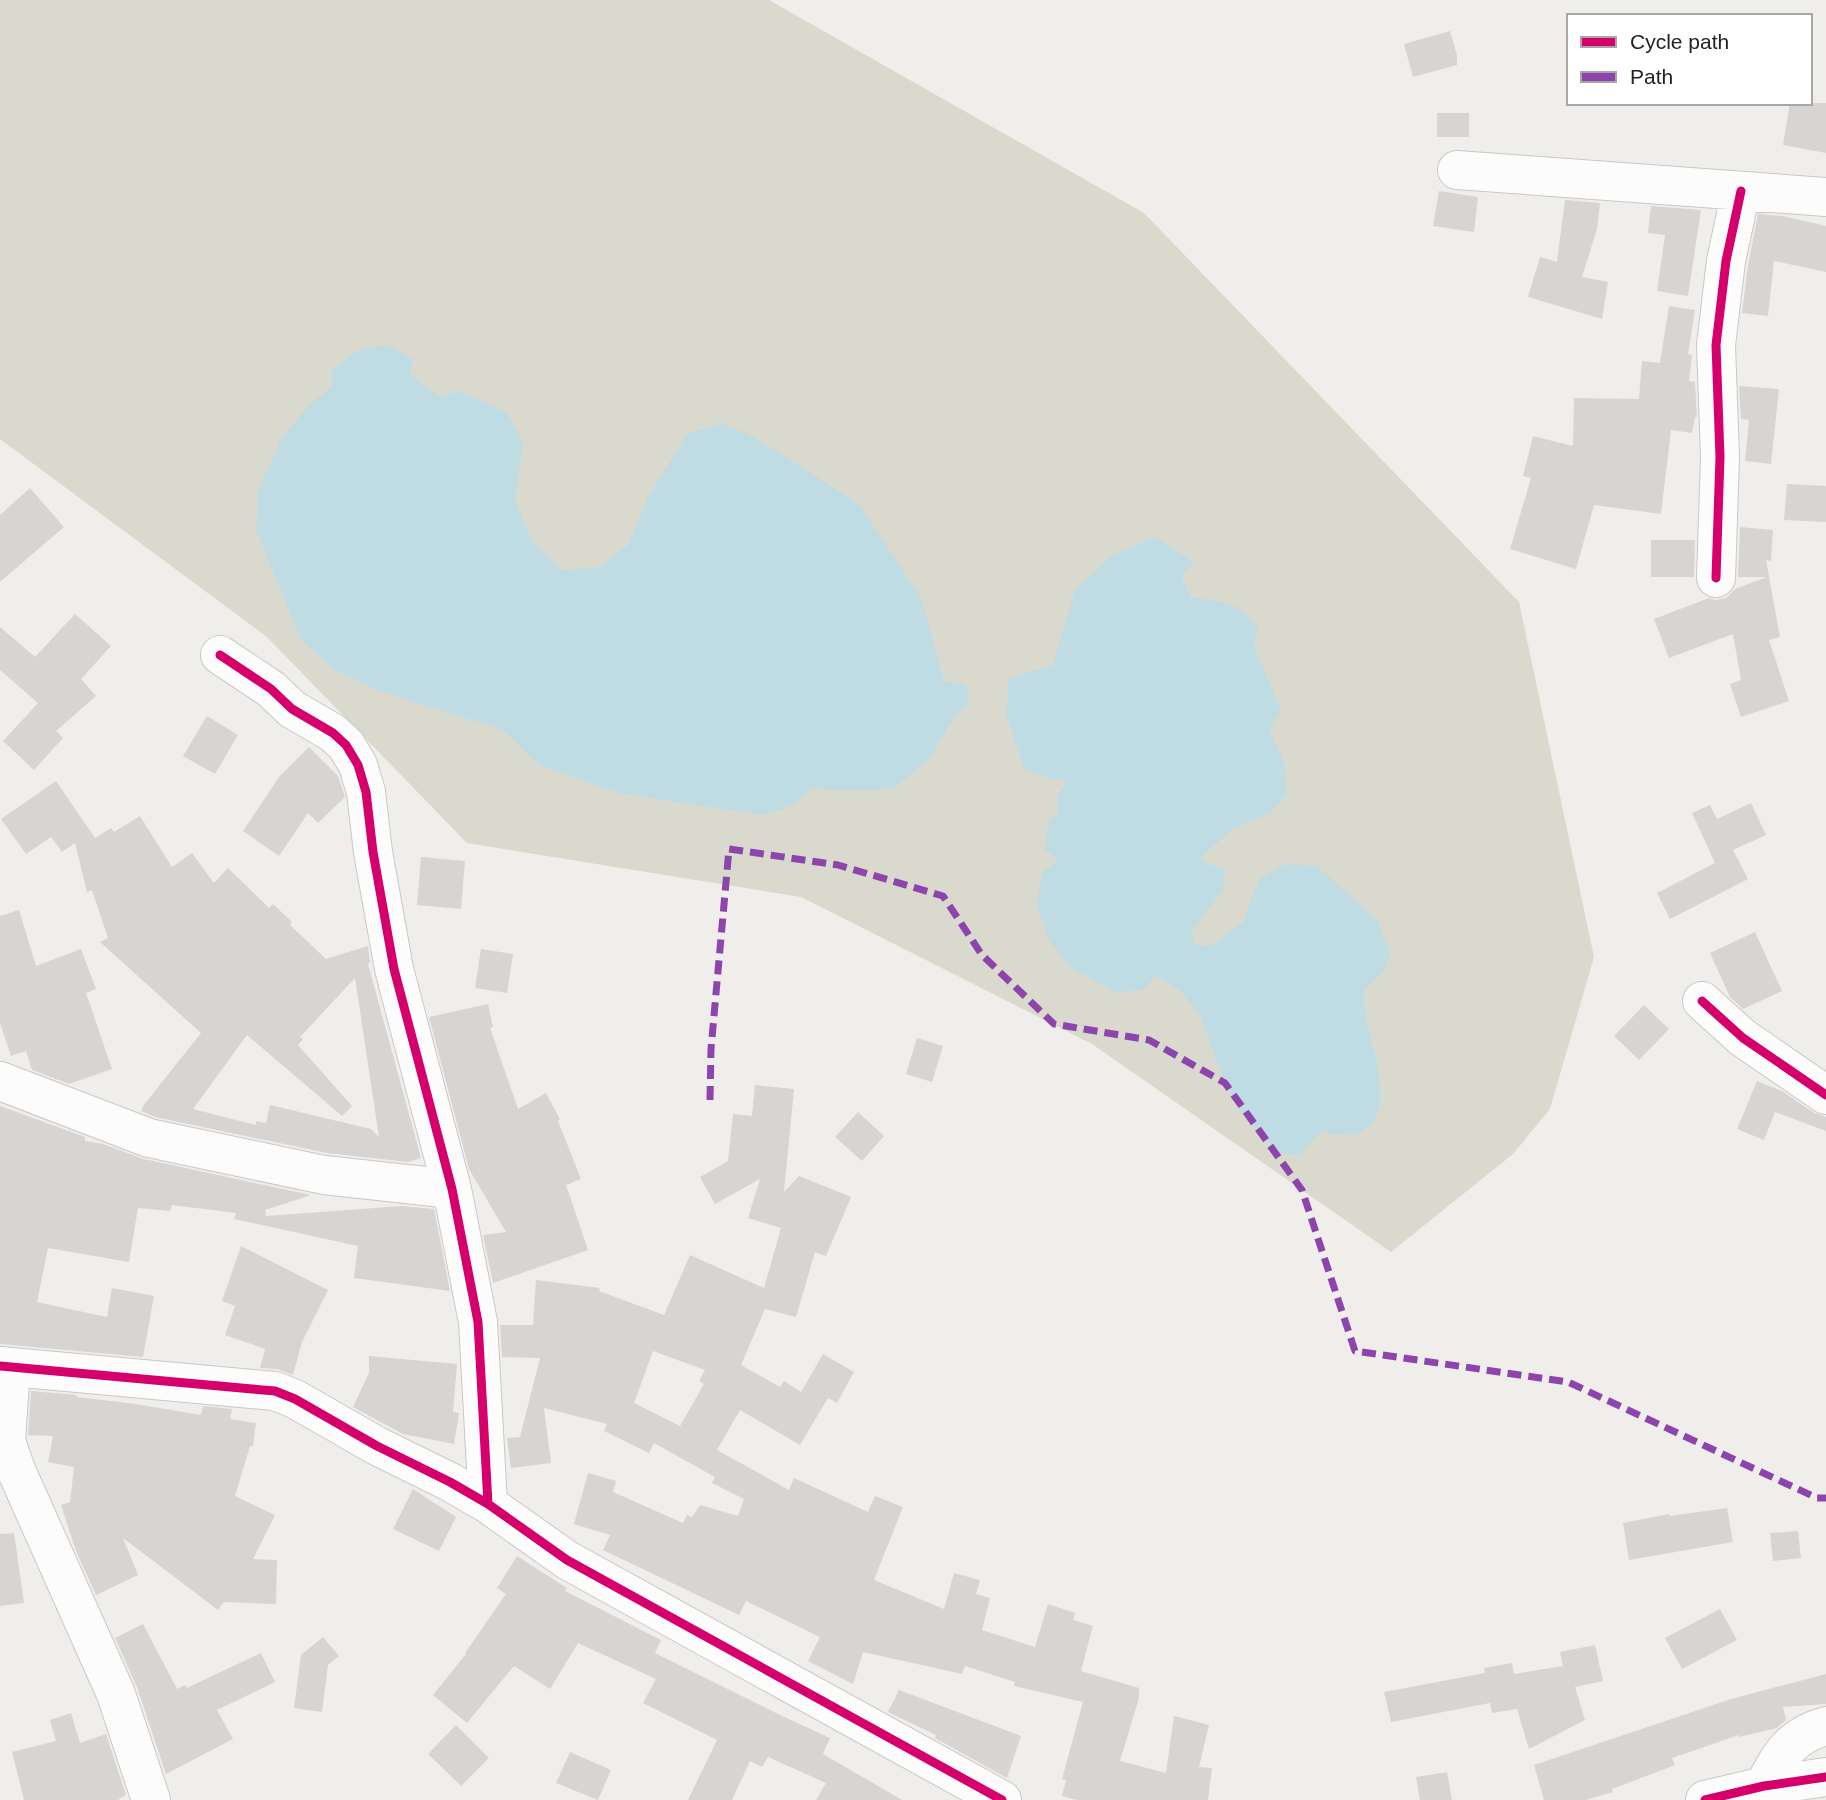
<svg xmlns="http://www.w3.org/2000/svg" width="1826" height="1800" viewBox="0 0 1826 1800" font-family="Arial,sans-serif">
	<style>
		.construction { fill: #d9d9cd }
		.water { fill: #bfdbe3 }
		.building { fill: #d7d4d2; fill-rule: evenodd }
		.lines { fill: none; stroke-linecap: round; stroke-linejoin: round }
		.minor-casing { stroke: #c9c8c7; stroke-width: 40 }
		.minor { stroke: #fdfcfc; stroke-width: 38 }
		.quiet { stroke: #8e44ad; stroke-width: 7; stroke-dasharray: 14 7; stroke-linecap: butt }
		.cycleway-casing { stroke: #fff; stroke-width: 13 }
		.cycleway { stroke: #d6006c; stroke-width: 9 }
	</style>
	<rect width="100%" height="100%" fill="#f0eeeb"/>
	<!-- construction -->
	<path class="construction" d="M0,0H769L1144,213L1519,602L1594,957L1550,1109L1513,1154L1391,1252L1092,1044L801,897L467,843L267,637L0,439Z"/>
	<!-- water -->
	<path class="water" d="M388,345L413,360L410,375L440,397L458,391L506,412L523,442L515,503L533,542L562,570L598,568L629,544L648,497L687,434L723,423L755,438L858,503L921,598L944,681L966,685L969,704L954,717L931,757L894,788L871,790L811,789L794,805L763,815L619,793L539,765L503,730L380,691L333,669L301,639L256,530L259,488L282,438L308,406L332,387V369L360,350Z
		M1155,537L1194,562L1181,576L1191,598C1223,601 1239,601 1258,629L1254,646L1281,711L1269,729L1284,763L1287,794L1271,813L1231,830L1202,856L1206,863L1225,870L1223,890L1192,931L1193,940L1197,946L1209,947L1243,922L1259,879L1287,864L1317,866L1377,920L1390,954L1384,970L1364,991C1364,998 1364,1006 1365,1013C1370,1045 1401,1116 1358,1133C1348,1137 1331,1133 1320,1132L1300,1155L1279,1153L1239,1110L1225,1083L1199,1013L1179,989L1155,976L1144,989L1115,993L1070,967L1048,939L1037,904L1043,872L1059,860L1045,850L1049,821L1058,813L1057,798L1067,781L1054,780L1024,769L1007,717L1008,679L1053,665L1075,590L1113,555Z"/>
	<!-- building -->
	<path class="building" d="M1450,31L1457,55V65L1413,77L1404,44Z
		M1790,103H1826V153L1783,145Z
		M1437,113H1469V137H1437Z
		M1439,191L1478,197L1474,232L1433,226Z
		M1565,200L1600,203L1597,229L1582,277L1608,282L1602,319L1528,297L1540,257L1557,262Z
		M1651,206L1701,210L1688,296L1657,291L1665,235L1648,233Z
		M1758,214L1783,216L1826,226V272L1774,261L1768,316L1742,313L1748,265Z
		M1669,306L1695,310L1688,354L1692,355L1689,381L1695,382L1697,417H1695L1692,433L1671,430L1661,514L1594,505L1576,569L1510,549L1531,478L1523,476L1533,436L1573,446L1574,398L1639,399L1642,361L1660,363Z
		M1739,386L1779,389L1771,464L1745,461L1749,420L1741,419Z
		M1787,484L1826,486V522L1784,520Z
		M30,488L64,527L0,582V515Z
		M1740,527L1773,530L1771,561L1766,560L1780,637L1769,640L1789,701L1741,717L1730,684L1741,680L1733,634L1669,658L1654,619L1709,598L1716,600L1726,598L1735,589L1767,577H1738Z
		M1651,540H1695L1694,577H1651Z
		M75,614L111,646L81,679L96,696L56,731L63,738L34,770L3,741L38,703L0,670V627L35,657Z
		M207,716L238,735L215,774L183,756Z
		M309,747L338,776L345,797L318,823L308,813L279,856L243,831L279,777Z
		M56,781L95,838L111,828L114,832L140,816L172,867L192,853L214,883L228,868L269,908L273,904L292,922L290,925L326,959L368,946L370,962L368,964L421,1158L408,1162L327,1153L155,1117L141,1111L143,1106L201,1033L100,942L108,938L92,890L87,892L75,843L62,852L51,837L26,854L1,819ZM355,978L379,1137L371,1129L270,1105L266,1123L256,1121V1125L193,1109L247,1035L342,1116L352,1106L298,1045L303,1039L300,1037Z
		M1751,803L1766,835L1733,850L1748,879L1670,919L1657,893L1715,863L1692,813L1710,805L1717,819Z
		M421,857L465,861L461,909L417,905Z
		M19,910L36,966L81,949L96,989L86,993L112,1069L69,1084L32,1070L26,1051L11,1056L0,1023V916Z
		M1755,932L1782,991L1743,1009L1730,997L1710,953Z
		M481,949L513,954L507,993L475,988Z
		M488,1004L493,1027L490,1028L518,1109L546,1093L560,1119L558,1121L581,1179L566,1185L588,1250L493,1283L483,1235L506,1232L469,1169L429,1017Z
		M1644,1005L1669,1029L1639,1060L1614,1036Z
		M917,1038L943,1046L932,1082L906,1074Z
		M1757,1081L1782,1091L1814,1113L1826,1117V1131L1775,1112L1764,1140L1737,1129Z
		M755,1085L794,1089L784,1192L799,1176L851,1197L826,1256L815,1252L796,1317L765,1309L741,1365L780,1387L784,1381L801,1392L823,1354L854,1372L837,1403L828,1398L800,1445L740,1410L717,1450L789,1490L794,1478L868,1512L875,1496L903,1507L874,1580L944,1609L954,1573L980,1580L976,1594L990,1598L982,1630L1035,1647L1048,1604L1075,1613L1073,1620L1093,1626L1081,1671L1139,1688V1698L1120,1761L1166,1773L1174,1716L1209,1725L1199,1767L1212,1768L1208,1800H1077L1062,1796L1066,1780L1062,1779L1083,1702L1014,1686L1015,1682L965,1666L962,1674L863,1652L853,1684L808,1661L820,1637L746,1601L739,1615L603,1550L610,1535L574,1524L588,1473L616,1481L613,1492L683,1523L687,1515L692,1517L700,1505L738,1516L744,1499L712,1483L715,1477L654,1443L649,1453L604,1431L607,1424L544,1408L551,1463L511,1468L507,1438L520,1437L540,1358L502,1357L500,1325H533L536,1280L600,1288L599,1291L664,1315L690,1255L764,1288L781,1228L748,1218L760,1179L715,1204L700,1177L728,1161L733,1114L752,1116ZM653,1351L705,1370L699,1381L704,1384L680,1426L634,1403Z
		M0,1106L85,1137V1141L103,1144L144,1159L311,1195L265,1210L266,1216L402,1206L434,1209L450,1291L354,1278L358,1246L234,1219L236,1213L172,1205L170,1211L138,1208L129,1262L48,1248L37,1302L107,1317L112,1288L154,1296L143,1357L0,1344Z
		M858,1112L884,1136L862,1161L835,1137Z
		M241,1246L328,1290L302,1342L293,1375L277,1369L260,1368L265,1349L225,1335L235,1306L222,1301Z
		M369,1356L457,1364L453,1412L459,1413L454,1444L403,1434L353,1407L369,1373Z
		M31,1391L77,1395V1397L136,1404L201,1415L203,1406L232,1409L230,1419L256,1423L253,1446H250L235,1496L275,1515L253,1559L277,1560L276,1604L224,1602L218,1610L123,1538L138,1575L96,1595L76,1551L61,1505L70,1502L74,1467L48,1462L53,1436L28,1435Z
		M413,1489L456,1517L439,1551L393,1529Z
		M1727,1508L1733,1542L1629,1560L1623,1523L1669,1514L1670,1516Z
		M1798,1531L1801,1558L1773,1561L1770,1533Z
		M14,1533L24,1603L0,1606V1534Z
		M517,1556L567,1588L565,1591L661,1640L655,1653L778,1714L830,1738L823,1754L902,1800H816L826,1783L768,1757L762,1767L750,1761L732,1800H688L717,1740L643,1703L656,1679L578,1643L550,1689L514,1666L467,1723L433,1695L466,1654L465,1653L506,1594L497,1588Z
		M1720,1609L1737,1640L1682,1669L1665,1638Z
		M143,1624L177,1689L185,1685L187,1688L261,1653L275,1682L217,1710L233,1739L166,1774L137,1687L115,1638Z
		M323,1637L339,1656L328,1665L322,1712L294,1708L301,1655Z
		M1595,1645L1603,1681L1575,1687L1585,1720L1529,1749L1517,1709L1492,1713L1490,1703L1391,1722L1384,1692L1485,1673L1484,1668L1512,1663L1514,1674L1563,1666L1560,1652Z
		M1826,1674V1704L1783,1707L1786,1720L1777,1728L1739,1737V1735L1672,1758L1675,1765L1612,1789L1613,1792L1586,1800H1544L1534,1765L1731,1699Z
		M899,1690L1021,1736L1007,1778L935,1738L936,1735L888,1712Z
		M71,1713L80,1743L106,1734L126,1795L118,1800H24L12,1752L56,1741L50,1720Z
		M456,1725L489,1758L461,1786L428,1754Z
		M570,1752L611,1770L598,1800L556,1783Z
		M1447,1772L1452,1800H1420L1416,1777Z"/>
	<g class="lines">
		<defs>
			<path id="minor" d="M1457,170L1826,197
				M1716,578L1720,457L1716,345L1726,261L1741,191
				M220,655L271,689L292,709L333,733L346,745L358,765L366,792L373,852L394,969L452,1189L478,1322L488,1504
				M1702,1001L1743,1038L1826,1095
				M0,1081L149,1138L324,1175L452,1189
				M0,1366L252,1389L275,1391L295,1399L377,1446L450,1482L488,1504L567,1560L1002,1800
				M11,1368L6,1441L16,1470L116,1694L151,1800
				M1764,1786C1780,1755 1790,1736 1826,1726
				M1705,1800L1764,1786L1826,1777"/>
		</defs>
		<!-- minor casing -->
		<use href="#minor" class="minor-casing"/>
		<!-- minor -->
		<use href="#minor" class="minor"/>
		<!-- quiet -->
		<path class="quiet" d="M710,1100L711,1049L729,849L838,865L943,896L982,955L1054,1024L1149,1040L1225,1083L1302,1190L1355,1351L1568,1382L1817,1498H1826"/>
		<defs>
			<path id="cycleway" d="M1716,578L1720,457L1716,345L1726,261L1741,191
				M220,655L271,689L292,709L333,733L346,745L358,765L366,792L373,852L394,969L452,1189L478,1322L488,1504
				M1702,1001L1743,1038L1826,1095
				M0,1366L252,1389L275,1391L295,1399L377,1446L450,1482L488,1504L567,1560L1002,1800
				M1705,1800L1764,1786L1826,1777"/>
		</defs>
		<!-- cycleway casing -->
		<use href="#cycleway" class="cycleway-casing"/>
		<!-- cycleway -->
		<use href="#cycleway" class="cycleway"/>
	</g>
	<!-- legend -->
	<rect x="1567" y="14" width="245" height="91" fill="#ffffff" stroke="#a7a7a7" stroke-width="2"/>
	<rect x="1581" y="37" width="35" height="10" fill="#d6006c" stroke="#a7a7a7" stroke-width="2"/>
	<text x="1630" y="49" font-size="21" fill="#222222">Cycle path</text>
	<rect x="1581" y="72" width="35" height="10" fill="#8e44ad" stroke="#a7a7a7" stroke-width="2"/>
	<text x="1630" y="84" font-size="21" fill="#222222">Path</text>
</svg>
